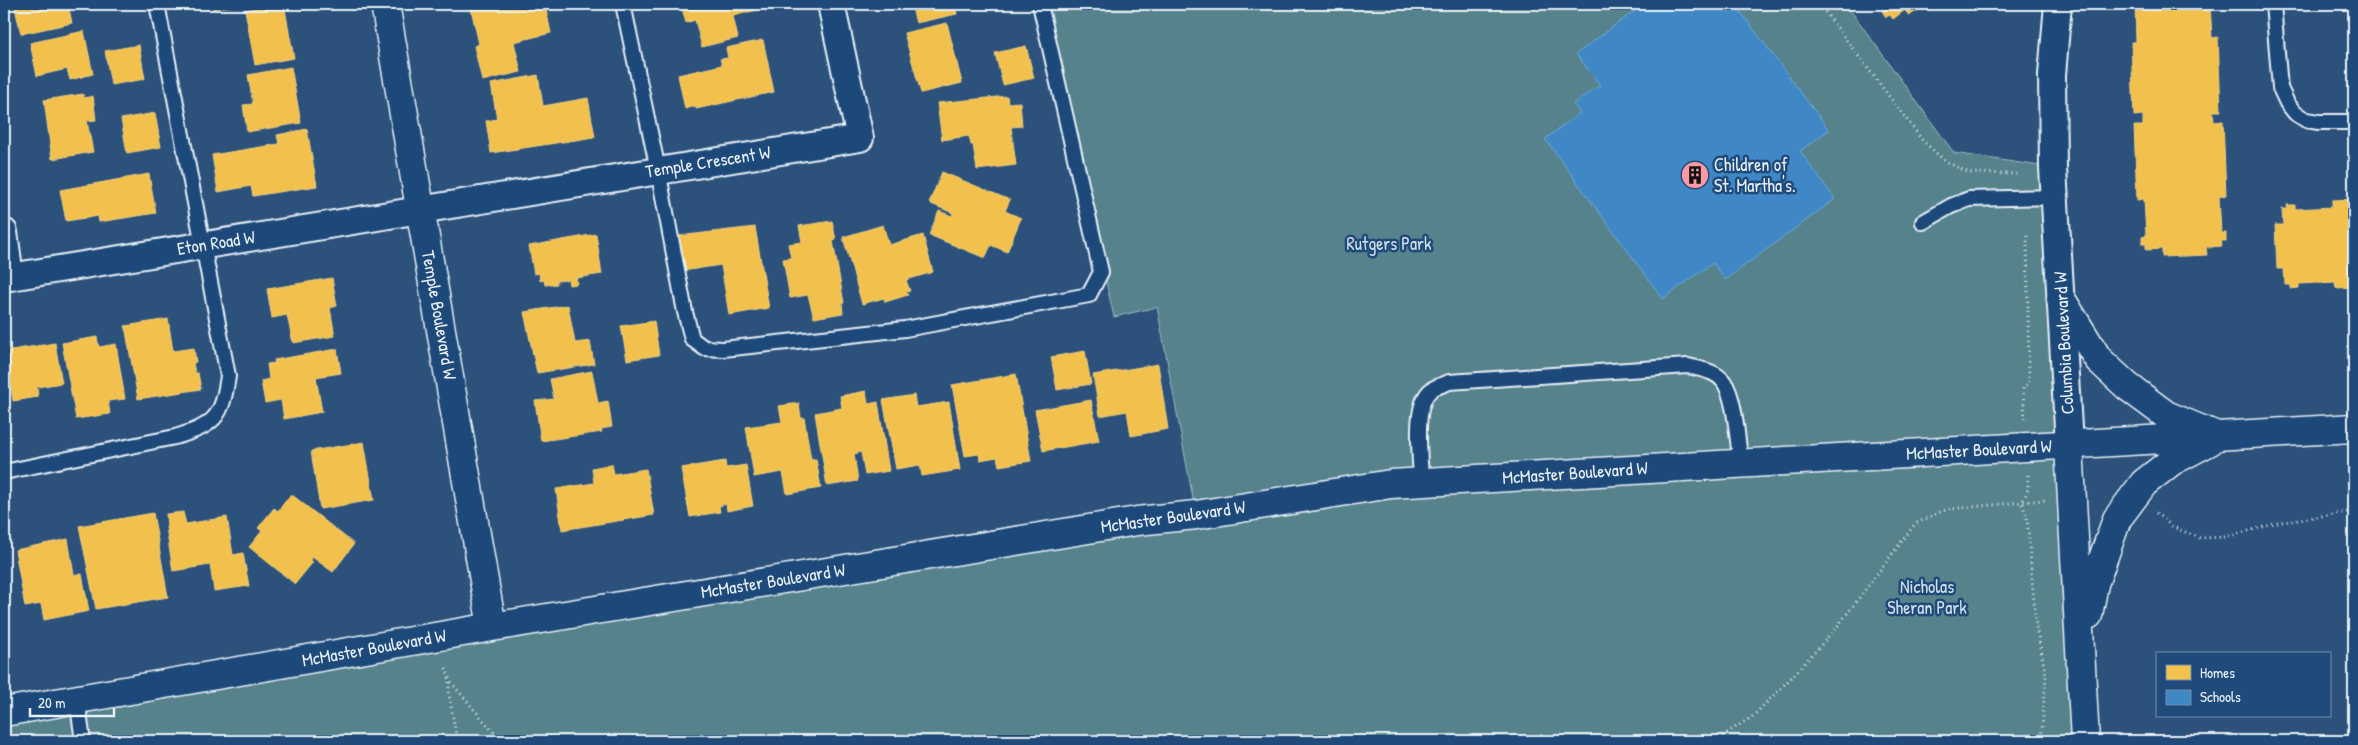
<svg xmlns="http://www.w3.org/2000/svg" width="2358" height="745" viewBox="0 0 2358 745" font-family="'Patrick Hand',sans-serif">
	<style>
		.green { fill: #55828b; stroke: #9ebac2 }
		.homes { fill: #f2c14e; stroke: #efcf81 }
		.schools { fill: #3f88c5; stroke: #72a8d4 }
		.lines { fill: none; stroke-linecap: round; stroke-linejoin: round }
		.service-casing { stroke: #e8f1f8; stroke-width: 18 }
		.minor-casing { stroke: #e8f1f8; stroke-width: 30 }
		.tertiary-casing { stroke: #e8f1f8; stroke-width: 31 }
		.path { stroke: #e8f1f8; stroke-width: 3; stroke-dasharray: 1 4; stroke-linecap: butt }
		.service { stroke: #1f4a7a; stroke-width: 14 }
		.minor { stroke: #1f4a7a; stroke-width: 26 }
		.tertiary { stroke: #1f4a7a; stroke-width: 28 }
		.labels { text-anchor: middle; stroke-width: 5; stroke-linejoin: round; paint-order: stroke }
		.street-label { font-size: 18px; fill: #e8f1f8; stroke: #1f4a7a }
		.poi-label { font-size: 18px; fill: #e8f1f8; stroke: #1f4a7a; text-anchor: start }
		.park-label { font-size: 18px; fill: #d2e0e8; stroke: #1f4a7a }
	</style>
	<rect width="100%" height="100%" fill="#2c517b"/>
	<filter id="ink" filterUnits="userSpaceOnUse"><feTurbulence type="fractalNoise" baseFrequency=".02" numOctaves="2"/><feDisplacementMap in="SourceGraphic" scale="10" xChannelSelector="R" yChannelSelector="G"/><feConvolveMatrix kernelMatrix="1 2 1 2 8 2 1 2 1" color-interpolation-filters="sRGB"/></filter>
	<g filter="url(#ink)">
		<!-- green -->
		<path class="green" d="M1043,4H1846L1954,153L2053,168L2085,741H4V712L1196,515L1157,307L1114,317Z"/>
		<!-- homes -->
		<path class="homes" d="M14,4H68L72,23L21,34Z
			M212,4H241L213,9Z
			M278,4H284L294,58L255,65L245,10Z
			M496,4H545L551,33L514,42L521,72L482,81L474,46L479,44L471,9Z
			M681,4H760L761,9L733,16L738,38L702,47L695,20L686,23Z
			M911,4H955L957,14L916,23Z
			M1882,4H1926L1909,16L1905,10L1893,19L1890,15L1886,17L1882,11L1886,8Z
			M2135,4H2210L2212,38L2218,37L2221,111H2213L2214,122L2223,121L2226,195L2219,196L2221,233H2226V241H2221L2222,246L2206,247L2207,255L2162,257V249L2146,250V244H2142V237L2146,236L2144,199L2137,200L2134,126H2143V115L2134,116L2131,42H2136Z
			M947,23L962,83L921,93L904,33Z
			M84,31L93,74L70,80L67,69L37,76L30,43Z
			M763,40L774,92L696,109V106L685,109L678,75L722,65L720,59L728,58L726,48Z
			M139,45L145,79L111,85L105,51Z
			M1026,46L1034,78L1003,85L995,53Z
			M291,67L301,123L247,132L243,105L253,104L248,75Z
			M538,75L543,106L588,98L595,137L491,153L486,121L497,119L491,84Z
			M83,94L84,98L93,96L96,120L87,121L93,152L52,159L44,100Z
			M1007,96L1008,103L1020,102L1022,126L1011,127L1016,165L977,170L973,145H971L969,136L942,140L937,103Z
			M155,113L161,147L127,153L121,119Z
			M307,129L317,186L253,196L251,186L218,192L212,155L279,144L277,135Z
			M942,172L1010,200L1005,211L1021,218L1007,252L991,245L985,258L929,235L939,211L952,216L953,213L929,203Z
			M149,174L156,213L99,222L98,216L66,221L60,190Z
			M2354,199V287L2336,288L2335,282L2299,284V288L2291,289V285H2285L2284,269H2277L2275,225H2283L2282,209H2288L2287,205H2295V209L2332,207V200Z
			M832,221L836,240L833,241L844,303H842L843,313L814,318L808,295L790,298L783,259L791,258L788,244L802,242L799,226Z
			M883,225L889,245L923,235L933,272L906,280L910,291L906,292L908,295L885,302L884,298L862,304L843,237Z
			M755,227L769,308L729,315L721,265L683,271L678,236Z
			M596,234L602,274L576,278L577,284L569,285L568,280L556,281L557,284L545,285L544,280L540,281L539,273L534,274L529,246Z
			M332,278L337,306L330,308L335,336L293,343L287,315L272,318L267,289Z
			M568,305L575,343L590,341L594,364L537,373L524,312Z
			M168,319L173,351L194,348L196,362L193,363L195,373H198L201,389L138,399L125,326Z
			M654,321L659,355L627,360L621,326Z
			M97,337L99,347L116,344L125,399L108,401L110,414L76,419L62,343Z
			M55,343L62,383L37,387L38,397L13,401L5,351Z
			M337,349L341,373L316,377L322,412L284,419L281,400L265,403L261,381L269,379L267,364L275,363L274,360Z
			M1085,351L1091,384L1057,390L1051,357Z
			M1158,364L1168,429L1131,436L1127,411L1100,416L1093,375Z
			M592,371L598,403L608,401L612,427L601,429L602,432L541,441L535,401L554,399L550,379Z
			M1016,374L1031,461L999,466L997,457L980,460L979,454L965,456L952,385Z
			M866,391L868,404L878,402L889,471L865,475L861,452L854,454L858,481L827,486L815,413L842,408L840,396Z
			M914,395L916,407L949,402L960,470L922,476L920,465L896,469L883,400Z
			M1091,400L1099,441L1043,451L1035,410Z
			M799,403L801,418L804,417L811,460L816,459L821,488L787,494L783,472L754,477L746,427L782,422L779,406Z
			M364,442L374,500L320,509L311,451Z
			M725,461L726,468L746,465L753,506L727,511L726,504L719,506L720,512L690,517L681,468Z
			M612,464L614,474L646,469L654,515L562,530L556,489L594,483L592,468Z
			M291,494L354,544L333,572L312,557L310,560L313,562L295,584L249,547L262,531L258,528L274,508L278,511Z
			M183,512L186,524L227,517L233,555L243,553L249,586L214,591L210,565L173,571L166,527H167L166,514Z
			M153,513L168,597L96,609L79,526Z
			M68,539L74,575L82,574L89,611L44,620L41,604L25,607L15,550Z"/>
		<!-- schools -->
		<path class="schools" d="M1644,4H1735L1829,130L1800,151L1835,199L1725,280L1713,263L1663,299L1545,139L1580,113L1573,104L1600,85L1576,54Z"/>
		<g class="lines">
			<defs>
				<path id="service" d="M623,4L658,170L685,312L692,339L704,348L723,349L905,329L1089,295L1101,272L1040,4
					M2273,4L2280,88L2287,103L2295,113L2306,120L2319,122H2354
					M1923,222L1951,206L1969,199L2055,197
					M4,472L175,437C215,425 222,418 228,376L157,4
					M1421,482C1421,460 1412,405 1431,390C1435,386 1444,385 1449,382L1688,366C1700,369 1716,371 1724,382C1736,400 1737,441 1741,463
					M77,699L83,741"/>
				<path id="minor" d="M2058,4L2052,75L2053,168L2069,445
					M4,232L10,277
					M4,278L860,138L831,4"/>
				<path id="tertiary" d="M385,4L492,627
					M2061,299L2098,359L2127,386L2166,415L2212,434
					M2069,445L2085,741
					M2088,615L2094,584L2117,519L2144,483L2172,461L2210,441
					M4,712L492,627L1137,521L1196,515L1391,484L2354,428"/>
			</defs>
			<!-- service casing -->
			<use href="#service" class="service-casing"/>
			<!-- minor casing -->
			<use href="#minor" class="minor-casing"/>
			<!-- tertiary casing -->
			<use href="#tertiary" class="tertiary-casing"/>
			<!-- path -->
			<path class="path" d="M1819,4L1923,141L1945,161L1969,173L2019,174
				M2025,419L2023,388L2029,383L2027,232
				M2028,475V489L2022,503L2027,517L2036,626L2046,675L2041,741
				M2156,513L2173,527L2200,538L2225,537L2282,522L2354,511
				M446,668L450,681L501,741
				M449,682V694L457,741
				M1714,741L1752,717L1793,676L1837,627L1915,524L1942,511L1959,508L2045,500"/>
			<!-- service -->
			<use href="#service" class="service"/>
			<!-- minor -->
			<use href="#minor" class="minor"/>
			<!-- tertiary -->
			<use href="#tertiary" class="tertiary"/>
		</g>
	</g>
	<!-- icons -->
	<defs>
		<symbol id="building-disc" viewBox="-11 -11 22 22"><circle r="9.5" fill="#ff9aa2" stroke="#1f4a7a"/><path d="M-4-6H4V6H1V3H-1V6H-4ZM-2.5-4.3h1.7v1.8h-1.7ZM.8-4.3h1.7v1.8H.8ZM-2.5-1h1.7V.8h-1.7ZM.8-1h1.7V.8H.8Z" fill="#111"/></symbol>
	</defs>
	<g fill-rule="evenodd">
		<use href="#building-disc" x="1679" y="159" width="32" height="32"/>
	</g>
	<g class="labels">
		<!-- street labels -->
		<g class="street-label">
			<text transform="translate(708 162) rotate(-9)" y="6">Temple Crescent W</text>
			<text transform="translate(216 243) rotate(-9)" y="6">Eton Road W</text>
			<text transform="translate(439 315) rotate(80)" y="6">Temple Boulevard W</text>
			<text transform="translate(2064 343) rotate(-93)" y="6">Columbia Boulevard W</text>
			<text transform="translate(1979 450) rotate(-3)" y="6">McMaster Boulevard W</text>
			<text transform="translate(1575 473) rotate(-4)" y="6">McMaster Boulevard W</text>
			<text transform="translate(1173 517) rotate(-8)" y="6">McMaster Boulevard W</text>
			<text transform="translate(773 581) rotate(-9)" y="6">McMaster Boulevard W</text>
			<text transform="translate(374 648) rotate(-10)" y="6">McMaster Boulevard W</text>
		</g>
		<!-- poi labels -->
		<g class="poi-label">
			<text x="1714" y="171">Children of<tspan x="1714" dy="21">St. Martha's.</tspan></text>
		</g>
		<!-- park labels -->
		<g class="park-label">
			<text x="1389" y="250">Rutgers Park</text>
			<text x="1927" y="593">Nicholas<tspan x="1927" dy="21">Sheran Park</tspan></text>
		</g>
	</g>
	<!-- margin -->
	<rect width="2358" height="745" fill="none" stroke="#1f4a7a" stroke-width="20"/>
	<rect x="10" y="10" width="2338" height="725" fill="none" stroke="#e8f1f8" stroke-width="2" filter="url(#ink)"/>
	<!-- legend -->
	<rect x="2156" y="652" width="175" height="65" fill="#1f4a7a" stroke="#6f8dac"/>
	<rect x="2166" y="665" width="25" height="15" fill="#f2c14e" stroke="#6f8dac"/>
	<text x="2200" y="678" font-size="15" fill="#e8f1f8">Homes</text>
	<rect x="2166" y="690" width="25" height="15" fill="#3f88c5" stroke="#6f8dac"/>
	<text x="2200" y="702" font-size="15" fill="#e8f1f8">Schools</text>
	<!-- scale -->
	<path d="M30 708v8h84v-8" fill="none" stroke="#e8f1f8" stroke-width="2.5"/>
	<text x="38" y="708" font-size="15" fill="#e8f1f8" stroke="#1f4a7a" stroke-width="4" paint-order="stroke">20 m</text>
</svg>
